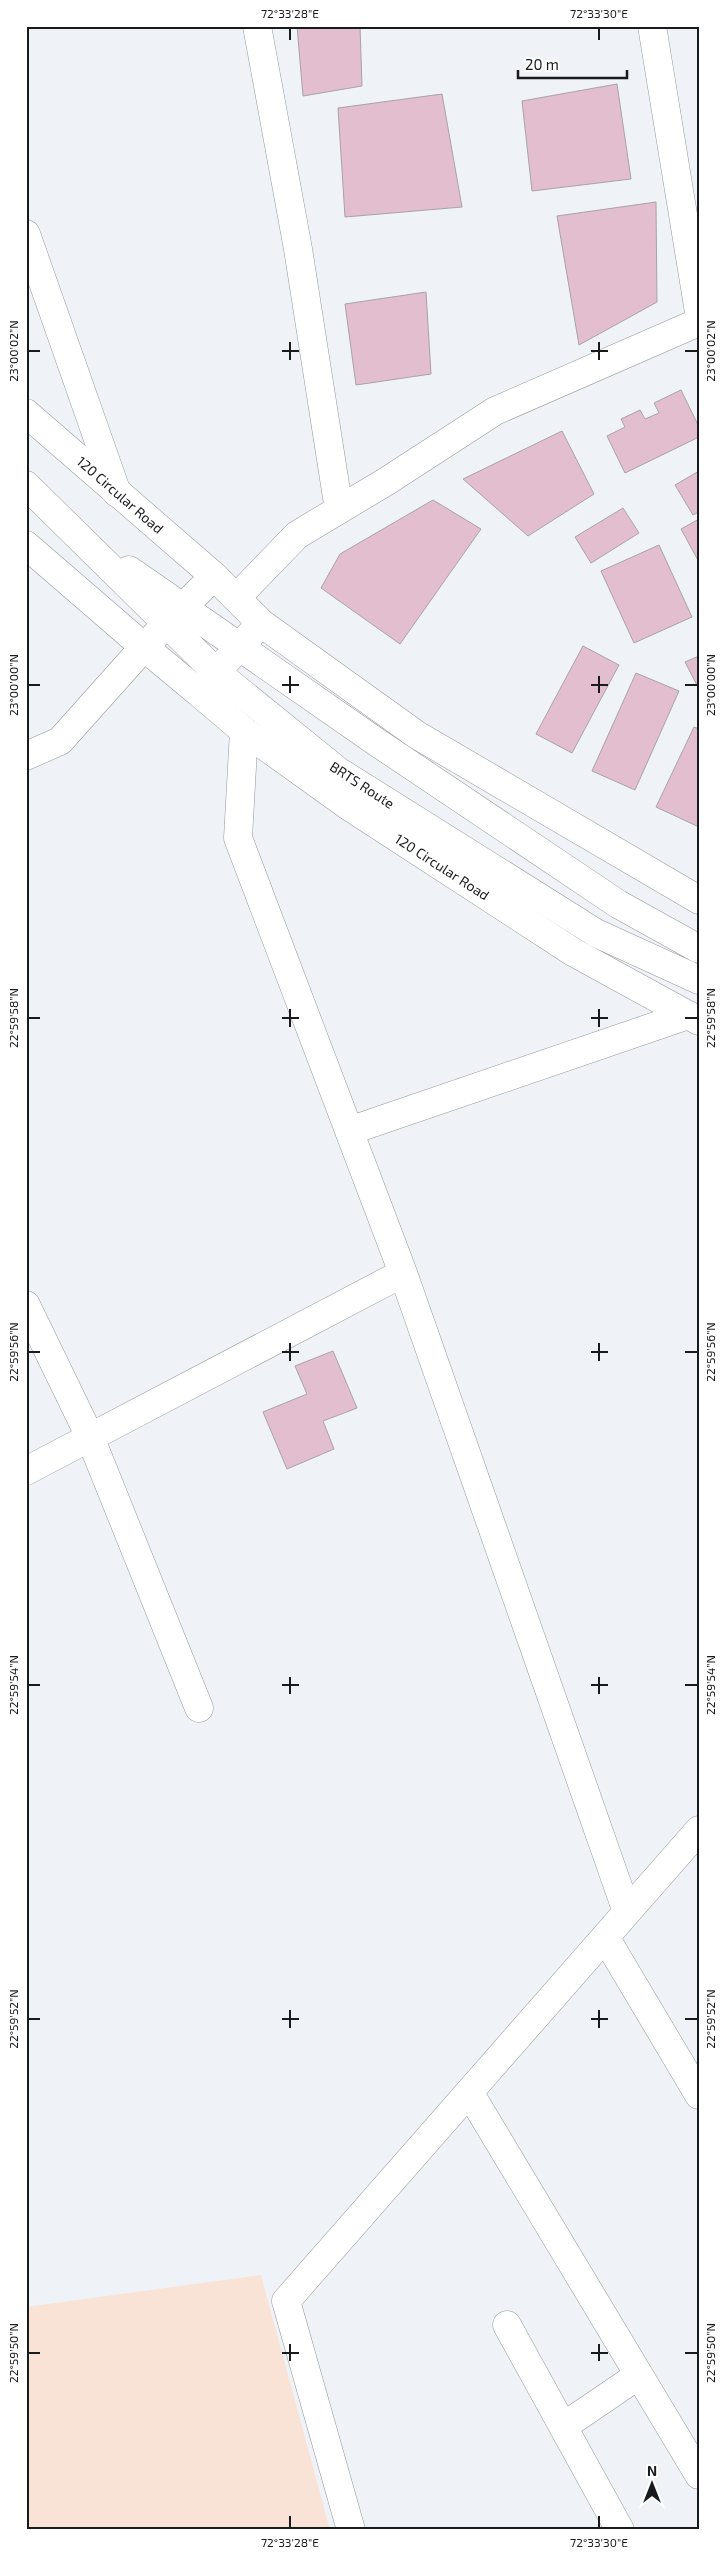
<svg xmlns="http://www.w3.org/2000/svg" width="725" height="2556" viewBox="0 0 725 2556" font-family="'Exo 2',sans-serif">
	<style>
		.industrial { fill: #f9e3d6 }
		.building { fill: #e3bece; stroke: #a8a3a5 }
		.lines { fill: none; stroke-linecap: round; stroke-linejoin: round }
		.minor-casing { stroke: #95979c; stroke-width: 29 }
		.major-casing { stroke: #95979c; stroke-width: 29 }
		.minor { stroke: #fff; stroke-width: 28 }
		.major { stroke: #fff; stroke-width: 28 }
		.ticks { fill: none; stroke: #191a1c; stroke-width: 2 }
		.labels { text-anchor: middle; stroke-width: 4.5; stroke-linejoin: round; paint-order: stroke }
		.street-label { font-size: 14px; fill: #191a1c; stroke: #fff }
		.neatline { fill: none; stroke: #191a1c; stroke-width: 2 }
		.ticks-label { font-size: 12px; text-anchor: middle; fill: #191a1c }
	</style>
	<rect width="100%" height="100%" fill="#eff2f7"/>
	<!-- industrial -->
	<path class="industrial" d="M261,2275L330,2530H26V2307Z"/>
	<!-- building -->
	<path class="building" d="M297,26H360L362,86L303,96Z
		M617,84L631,179L532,191L522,101Z
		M442,94L462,207L345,217L338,108Z
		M656,202L657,302L579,345L557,216Z
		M426,292L431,374L356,385L345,304Z
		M681,390L699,427V437L625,473L607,436L625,427L621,419L640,410L645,419L659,413L654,403Z
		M562,431L594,494L528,536L463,479Z
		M699,471V512L693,515L675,485Z
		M433,500L481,529L400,644L321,588L340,554Z
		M623,508L639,533L591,563L575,537Z
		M699,519V562L681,529Z
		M659,545L692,617L634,643L601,571Z
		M583,646L619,665L572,753L536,734Z
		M699,656V689L685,662Z
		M636,673L679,691L635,790L592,771Z
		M694,727L699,729V827L656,807Z
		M333,1351L357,1408L323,1421L334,1449L287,1469L263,1412L307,1394L295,1366Z"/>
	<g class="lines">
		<defs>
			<path id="minor" d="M257,26L298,249L339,510
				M652,26L699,312
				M26,234L117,493
				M26,485L217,673L338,771L596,933L699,980
				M129,570L375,741L618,904L699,949
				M237,597L297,535L387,481L495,411L699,322
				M26,756L60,741L144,647
				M349,1131L688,1015
				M403,1273L627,1912
				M26,1305L90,1437L199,1708
				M26,1471L403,1273L238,838L244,731
				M605,1937L699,2095
				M469,2092L699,2475
				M507,2325L620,2530
				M564,2426L639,2375
				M351,2530L286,2301L699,1830"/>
			<path id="major" d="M26,413L214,576L261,623L198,692L144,647L214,576
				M26,545L144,647
				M261,623L417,735L699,900
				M198,692L244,731L347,805L573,952L699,1021"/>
		</defs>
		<!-- minor casing -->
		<use href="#minor" class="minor-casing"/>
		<!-- major casing -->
		<use href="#major" class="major-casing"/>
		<!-- minor -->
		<use href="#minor" class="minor"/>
		<!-- major -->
		<use href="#major" class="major"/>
	</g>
	<!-- ticks -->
	<path class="ticks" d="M290,28V40M599,28V40M290,342V360M599,342V360M28,351H40M282,351H299M591,351H608M685,351H698M290,676V693M599,676V693M28,685H40M282,685H299M591,685H608M685,685H698M290,1009V1027M599,1009V1027M28,1018H40M282,1018H299M591,1018H608M685,1018H698M290,1343V1361M599,1343V1361M28,1352H40M282,1352H299M591,1352H608M685,1352H698M290,1677V1694M599,1677V1694M28,1685H40M282,1685H299M591,1685H608M685,1685H698M290,2010V2028M599,2010V2028M28,2019H40M282,2019H299M591,2019H608M685,2019H698M290,2344V2361M599,2344V2361M28,2353H40M282,2353H299M591,2353H608M685,2353H698M290,2516V2528M599,2516V2528"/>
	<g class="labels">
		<!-- street labels -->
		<g class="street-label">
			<text transform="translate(120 495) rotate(41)" y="5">120 Circular Road</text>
			<text transform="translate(362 785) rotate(33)" y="5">BRTS Route</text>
			<text transform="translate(442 867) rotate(33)" y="5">120 Circular Road</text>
		</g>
	</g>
	<!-- border -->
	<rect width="725" height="2556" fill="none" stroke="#ffffff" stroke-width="55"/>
	<!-- north arrow -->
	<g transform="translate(652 2484)" stroke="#ffffff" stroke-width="4" paint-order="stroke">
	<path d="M0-4L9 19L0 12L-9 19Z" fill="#191a1c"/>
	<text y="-8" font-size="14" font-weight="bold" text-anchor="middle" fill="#191a1c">N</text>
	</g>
	<!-- scale -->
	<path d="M518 70v8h109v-8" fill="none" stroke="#191a1c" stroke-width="2.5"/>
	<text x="525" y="70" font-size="15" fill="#191a1c" stroke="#ffffff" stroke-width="4" paint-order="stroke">20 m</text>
	<rect x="28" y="28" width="670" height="2500" class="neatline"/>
	<g class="ticks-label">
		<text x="290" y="18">72°33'28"E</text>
		<text x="599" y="18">72°33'30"E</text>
		<text transform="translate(14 351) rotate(-90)" y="4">23°00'02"N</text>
		<text transform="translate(711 351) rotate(-90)" y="4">23°00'02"N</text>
		<text transform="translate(14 685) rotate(-90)" y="4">23°00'00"N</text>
		<text transform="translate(711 685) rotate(-90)" y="4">23°00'00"N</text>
		<text transform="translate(14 1018) rotate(-90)" y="4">22°59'58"N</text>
		<text transform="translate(711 1018) rotate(-90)" y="4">22°59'58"N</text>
		<text transform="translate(14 1352) rotate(-90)" y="4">22°59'56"N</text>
		<text transform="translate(711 1352) rotate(-90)" y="4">22°59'56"N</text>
		<text transform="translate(14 1685) rotate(-90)" y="4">22°59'54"N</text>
		<text transform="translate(711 1685) rotate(-90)" y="4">22°59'54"N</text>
		<text transform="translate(14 2019) rotate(-90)" y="4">22°59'52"N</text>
		<text transform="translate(711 2019) rotate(-90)" y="4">22°59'52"N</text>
		<text transform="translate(14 2353) rotate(-90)" y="4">22°59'50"N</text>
		<text transform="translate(711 2353) rotate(-90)" y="4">22°59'50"N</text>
		<text x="290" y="2547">72°33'28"E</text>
		<text x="599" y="2547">72°33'30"E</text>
	</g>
</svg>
